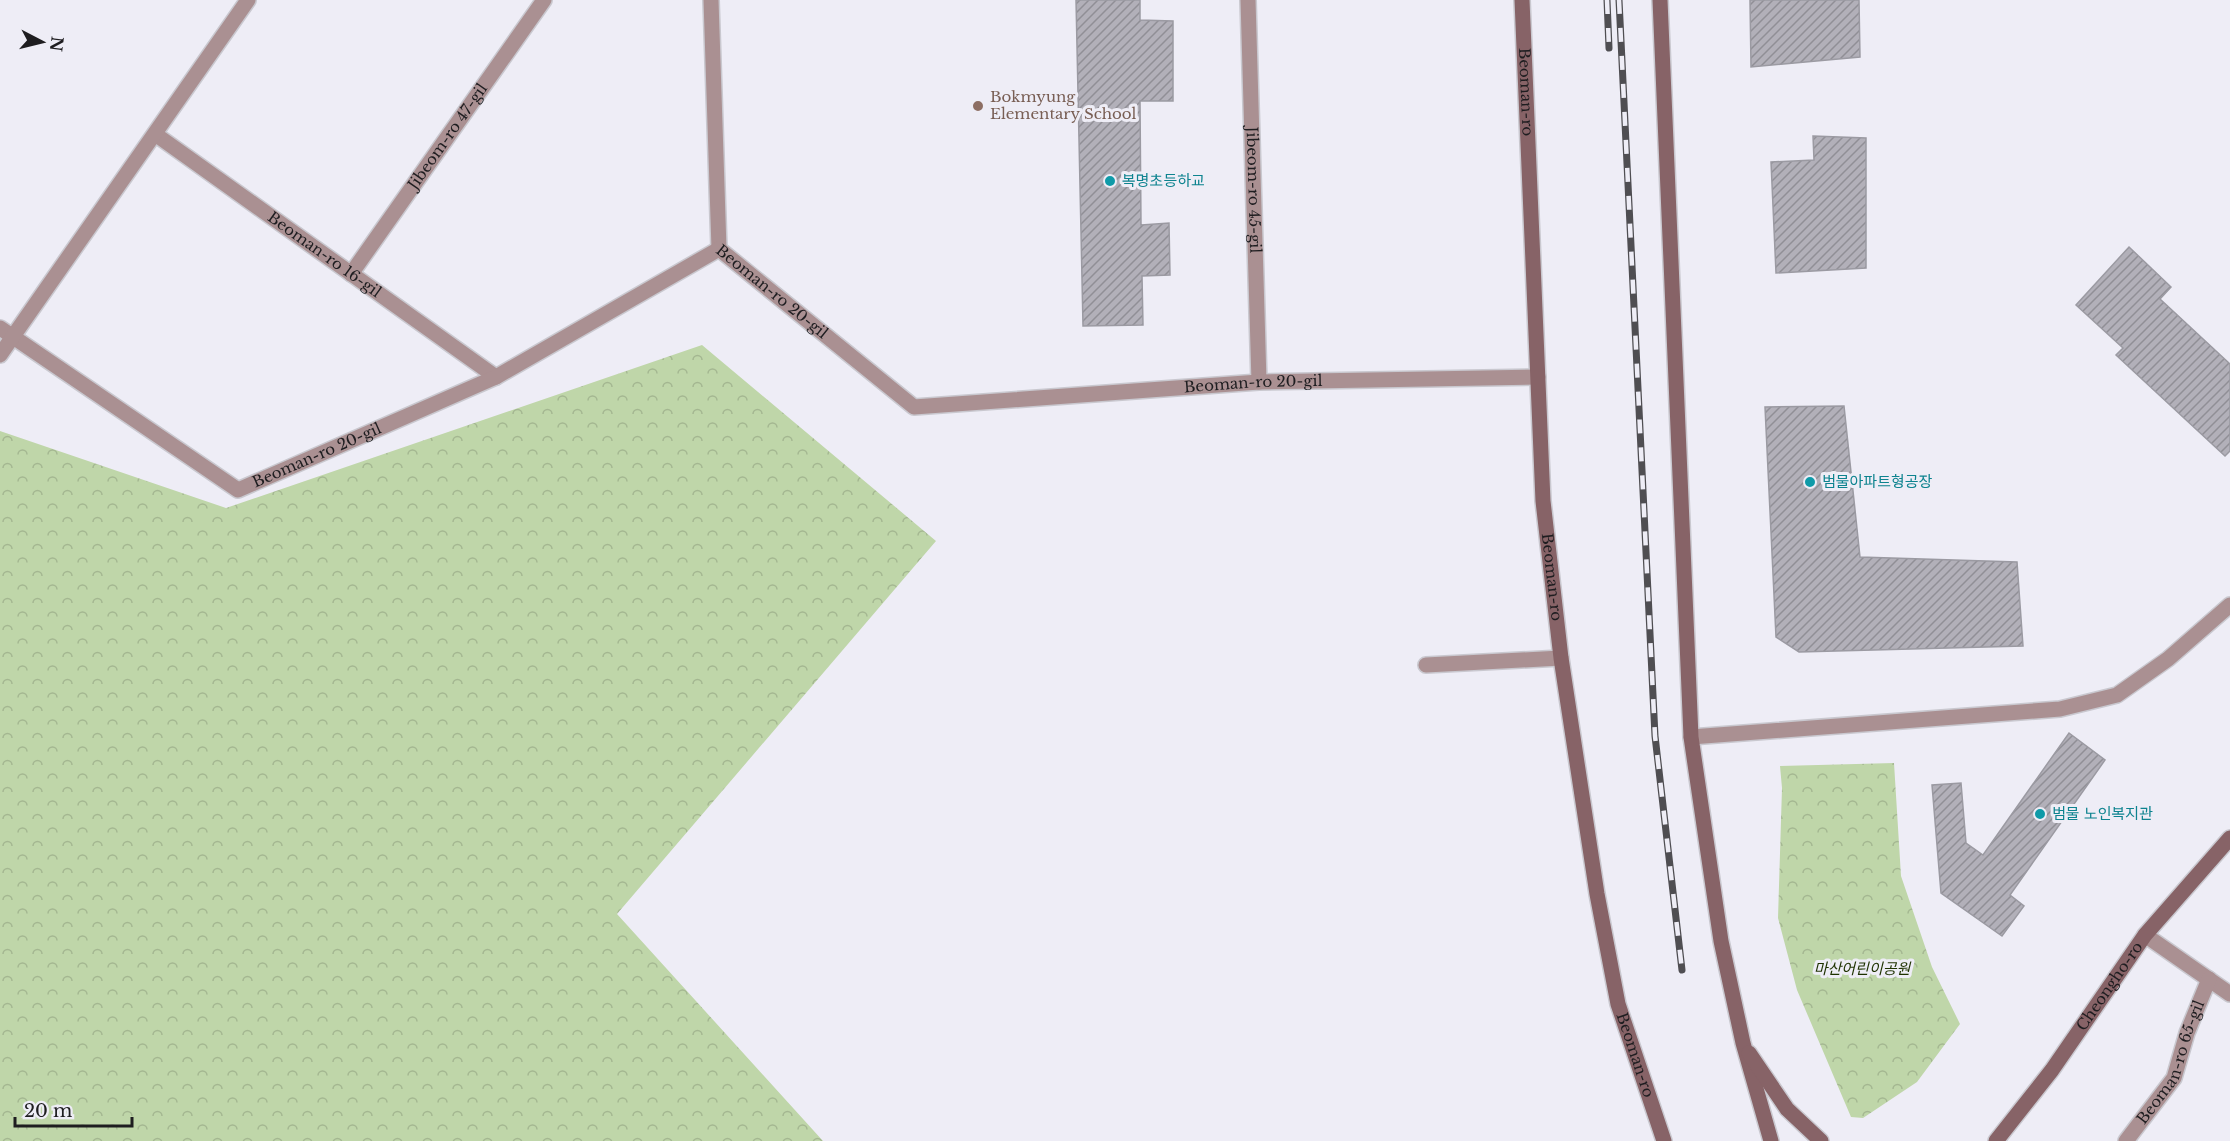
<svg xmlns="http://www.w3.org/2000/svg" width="2230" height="1141" viewBox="0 0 2230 1141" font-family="'Libre Baskerville','Noto Sans KR',serif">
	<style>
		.forest { fill: url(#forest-crowns) }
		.building { fill: url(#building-hatch); stroke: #9b9aa2; stroke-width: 1.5 }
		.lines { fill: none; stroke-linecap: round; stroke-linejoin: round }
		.lane-casing { stroke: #c9c8cf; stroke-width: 18 }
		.street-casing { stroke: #c9c8cf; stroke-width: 18 }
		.secondary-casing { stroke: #c9c8cf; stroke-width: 18 }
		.lane { stroke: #aa9092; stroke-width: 15 }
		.street { stroke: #aa9092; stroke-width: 15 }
		.secondary { stroke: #876367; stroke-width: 15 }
		.rail-casing { stroke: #4f4e52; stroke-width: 7 }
		.rail { stroke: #eeedf6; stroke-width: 4.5; stroke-dasharray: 14; stroke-linecap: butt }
		.education-dot { fill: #8d6e63; stroke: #eeedf6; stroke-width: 2 }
		.culture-dot { fill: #0f9aa8; stroke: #eeedf6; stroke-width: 2 }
		.labels { text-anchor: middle; stroke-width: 6; stroke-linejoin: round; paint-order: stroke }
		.street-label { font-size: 15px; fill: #1e1d20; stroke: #eeedf6 }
		.education-label { font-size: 15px; fill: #785e54; stroke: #eeedf6; text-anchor: start }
		.culture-label { font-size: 15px; fill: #0d838f; stroke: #eeedf6; text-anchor: start }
		.park-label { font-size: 15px; font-style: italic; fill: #1e3200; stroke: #eeedf6 }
	</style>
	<defs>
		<pattern id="forest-crowns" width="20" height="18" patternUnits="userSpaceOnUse" patternTransform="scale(1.5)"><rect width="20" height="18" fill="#bfd6a9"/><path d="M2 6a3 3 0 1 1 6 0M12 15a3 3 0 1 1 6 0" fill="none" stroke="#a4b791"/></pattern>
		<pattern id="building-hatch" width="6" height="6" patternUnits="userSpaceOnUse" patternTransform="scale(1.5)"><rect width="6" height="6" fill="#b2b0b9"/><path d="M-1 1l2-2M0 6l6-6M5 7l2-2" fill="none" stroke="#908f96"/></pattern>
	</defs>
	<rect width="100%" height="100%" fill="#eeedf6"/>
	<!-- forest -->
	<path class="forest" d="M702,345L936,541L617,914L823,1141H0V431L226,508Z
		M1894,763L1901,876L1932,967L1960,1024L1917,1082L1863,1118L1851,1117L1797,990L1778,918L1782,788L1780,766Z"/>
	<!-- building -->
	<path class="building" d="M1076,0H1140V20L1173,21V101H1140L1141,225L1169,223L1170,275L1142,276L1143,325L1083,326Z
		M1750,0H1859L1860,57L1751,67Z
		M1813,136L1866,138V268L1776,273L1771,162L1814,160Z
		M2129,247L2171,287L2160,299L2230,364V451L2225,456L2116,355L2123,348L2076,305Z
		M1844,406L1860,557L2017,562L2023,646L1799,652L1776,637L1765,407Z
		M2069,733L2105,760L2010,895L2024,906L2002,936L1941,893L1932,785L1961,783L1966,843L1983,855Z"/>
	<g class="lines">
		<defs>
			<path id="lane" d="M1426,665L1561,658
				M2145,935L2230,994"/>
			<g id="street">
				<path d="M711,0L719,249"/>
				<path id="s1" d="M1248,0L1259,382"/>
				<path id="s2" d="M155,134L496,377"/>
				<path id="s3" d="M719,249L914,407L1259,382L1538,377"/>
				<path id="s4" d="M351,274L544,0"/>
				<path id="s5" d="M0,328L238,490L496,377L719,249"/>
				<path d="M0,355L248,0"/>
				<path d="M1691,737L2060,709L2117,695L2168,659L2230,605"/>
				<path id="s6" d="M2126,1141L2174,1078L2187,1033L2209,979"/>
			</g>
			<g id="secondary">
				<path id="s7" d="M1522,0L1543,501L1561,658L1597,894L1618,1004L1664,1141"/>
				<path d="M1660,0L1691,737L1721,941L1743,1043L1771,1141"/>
				<path d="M1749,1053L1787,1109L1821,1141"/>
				<path id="s8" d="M1996,1141L2052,1070L2145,935L2230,838"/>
			</g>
		</defs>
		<!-- lane casing -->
		<use href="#lane" class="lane-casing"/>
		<!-- street casing -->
		<use href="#street" class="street-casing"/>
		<!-- secondary casing -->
		<use href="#secondary" class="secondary-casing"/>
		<!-- lane -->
		<use href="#lane" class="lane"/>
		<!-- street -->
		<use href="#street" class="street"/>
		<!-- secondary -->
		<use href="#secondary" class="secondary"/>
		<defs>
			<path id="rail" d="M1607,0L1609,48
				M1619,0L1655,736L1682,970"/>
		</defs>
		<!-- rail casing -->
		<use href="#rail" class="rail-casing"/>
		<!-- rail -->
		<use href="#rail" class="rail"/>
	</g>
	<!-- markers -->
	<circle class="education-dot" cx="978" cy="106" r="6"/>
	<g class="culture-dot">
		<circle cx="1110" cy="181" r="6"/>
		<circle cx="1810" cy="482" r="6"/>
		<circle cx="2040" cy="814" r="6"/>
	</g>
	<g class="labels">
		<!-- street labels -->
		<g class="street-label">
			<text dy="5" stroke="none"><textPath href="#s7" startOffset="92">Beoman-ro</textPath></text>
			<text dy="5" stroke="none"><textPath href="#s4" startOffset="168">Jibeom-ro 47-gil</textPath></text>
			<text dy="5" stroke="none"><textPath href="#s1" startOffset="190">Jibeom-ro 45-gil</textPath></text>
			<text dy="5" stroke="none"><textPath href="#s2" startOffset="208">Beoman-ro 16-gil</textPath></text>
			<text dy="5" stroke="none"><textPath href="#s3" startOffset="68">Beoman-ro 20-gil</textPath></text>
			<text dy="5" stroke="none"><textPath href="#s3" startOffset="591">Beoman-ro 20-gil</textPath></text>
			<text dy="5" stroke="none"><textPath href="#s5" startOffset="374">Beoman-ro 20-gil</textPath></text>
			<text dy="5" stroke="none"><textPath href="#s7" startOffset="578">Beoman-ro</textPath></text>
			<text dy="5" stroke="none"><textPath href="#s8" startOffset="192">Cheongho-ro</textPath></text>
			<text dy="5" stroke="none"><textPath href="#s7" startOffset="1064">Beoman-ro</textPath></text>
			<text dy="5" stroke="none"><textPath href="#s6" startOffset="92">Beoman-ro 65-gil</textPath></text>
		</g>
		<!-- education labels -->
		<g class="education-label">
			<text x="990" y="102">Bokmyung<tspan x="990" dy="17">Elementary School</tspan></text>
		</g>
		<!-- culture labels -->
		<g class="culture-label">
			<text x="1122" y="186">복명초등하교</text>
			<text x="1822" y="487">범물아파트형공장</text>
			<text x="2052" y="819">범물 노인복지관</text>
		</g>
		<!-- park labels -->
		<g class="park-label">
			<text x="1862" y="974">마산어린이공원</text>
		</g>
	</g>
	<!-- north arrow -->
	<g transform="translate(42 42) rotate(97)" stroke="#eeedf6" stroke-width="4.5" paint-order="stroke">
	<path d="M0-4.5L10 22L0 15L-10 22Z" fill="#1e1d20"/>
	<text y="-9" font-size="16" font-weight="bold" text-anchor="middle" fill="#1e1d20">N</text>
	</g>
	<!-- scale -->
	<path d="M15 1117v9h117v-9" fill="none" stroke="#1e1d20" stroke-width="3"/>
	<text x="24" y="1117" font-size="18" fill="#1e1d20" stroke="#eeedf6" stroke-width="4.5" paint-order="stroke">20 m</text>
</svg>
